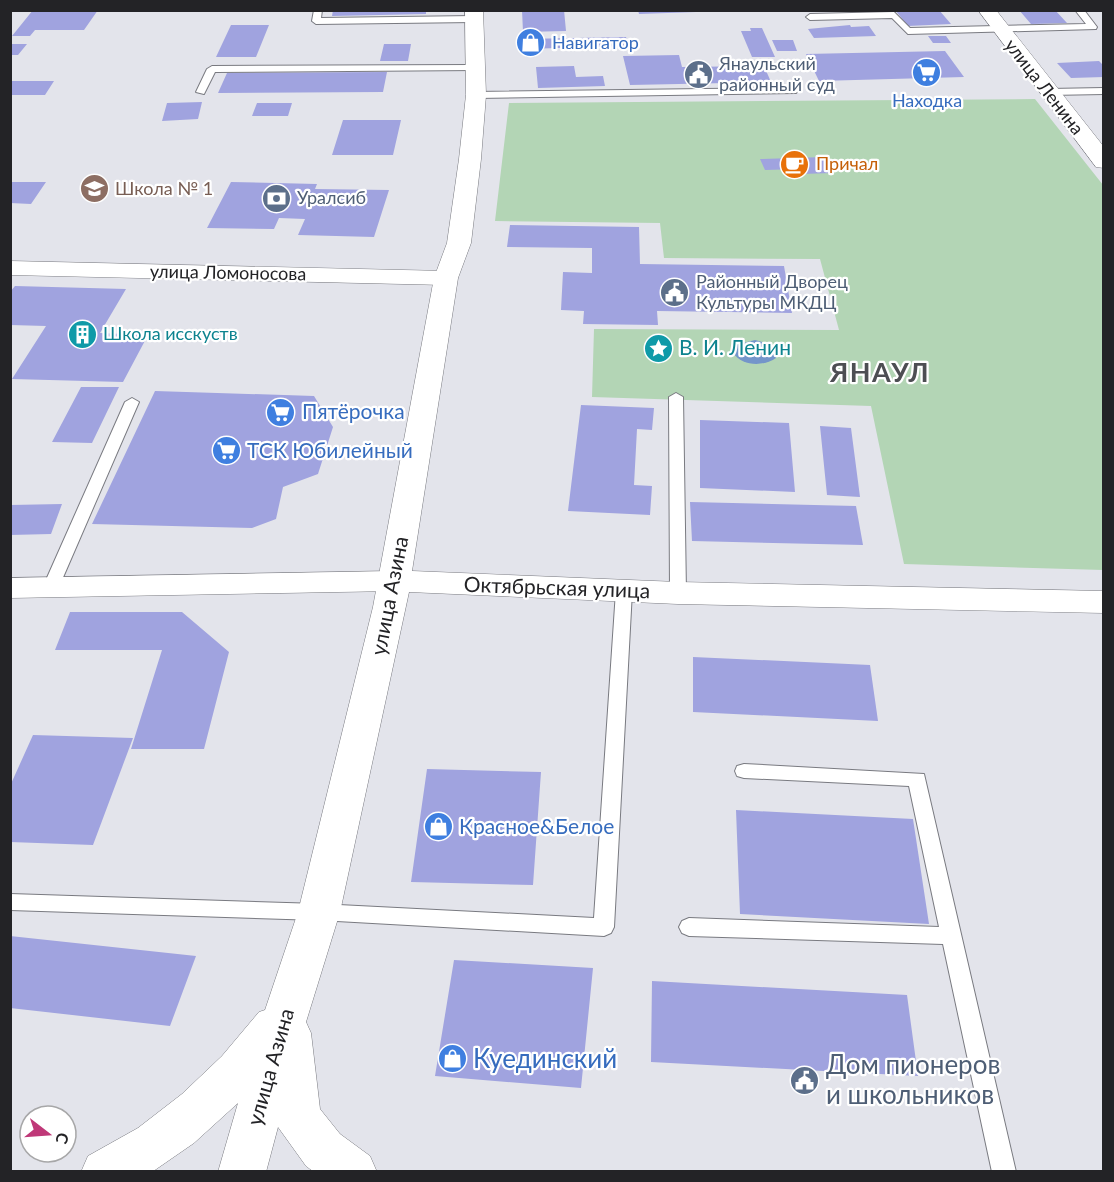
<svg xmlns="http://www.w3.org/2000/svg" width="1114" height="1182" viewBox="0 0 1114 1182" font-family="Lato,sans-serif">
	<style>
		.green { fill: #b3d5b5 }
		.water { fill: #7495ca }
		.building { fill: #a0a3df }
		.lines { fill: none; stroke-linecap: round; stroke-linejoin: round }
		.service-casing { stroke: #797a80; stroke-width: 2 }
		.minor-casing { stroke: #797a80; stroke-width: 1 }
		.tertiary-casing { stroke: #797a80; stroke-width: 1 }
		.service { fill: #fff; fill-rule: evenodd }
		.minor { fill: #fff; fill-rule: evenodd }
		.tertiary { fill: #fff; fill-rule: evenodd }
		.labels { text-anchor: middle; stroke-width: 4.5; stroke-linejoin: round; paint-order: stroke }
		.far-shop-label { font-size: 18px; fill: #366cbe; stroke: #fff; text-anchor: start }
		.far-service-label { font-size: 18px; fill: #4e5e75; stroke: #fff; text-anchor: start }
		.far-street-label { font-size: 18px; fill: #232326; stroke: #fff }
		.far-food-label { font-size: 18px; fill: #c56008; stroke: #fff; text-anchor: start }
		.far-education-label { font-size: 18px; fill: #785e54; stroke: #fff; text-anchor: start }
		.far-culture-label { font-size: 18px; fill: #0d838f; stroke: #fff; text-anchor: start }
		.culture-label { font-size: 21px; fill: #0d838f; stroke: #fff; text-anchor: start }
		.shop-label { font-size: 21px; fill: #366cbe; stroke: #fff; text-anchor: start }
		.street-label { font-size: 21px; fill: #232326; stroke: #fff }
		.near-shop-label { font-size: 26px; fill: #366cbe; stroke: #fff; text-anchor: start }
		.near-service-label { font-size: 26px; fill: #4e5e75; stroke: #fff; text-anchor: start }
		.district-label { font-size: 27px; font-weight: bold; letter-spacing: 1.5px; fill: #4d4e53; stroke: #fff }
	</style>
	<rect width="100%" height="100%" fill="#e3e4eb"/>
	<!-- green -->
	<path class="green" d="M1035,99L1103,185V570L904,564L871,406L592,397L594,329L839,330L820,259L664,258L660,223L495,221L509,103Z"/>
	<!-- water -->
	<path class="water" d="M755,340L770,344L777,351L776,358C763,367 742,366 733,353L736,345Z"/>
	<!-- building -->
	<path class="building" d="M33,10H98L84,30H35L30,36H12Z
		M333,10H426V14L332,16Z
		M522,10H564L566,31L523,32Z
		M638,10H696V12L639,14Z
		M895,10H939L951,24L908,26Z
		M1019,10H1055L1067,23L1031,24Z
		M231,25H269L256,57H216Z
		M850,25L851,27L869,26L876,36L814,38L808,29Z
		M750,28H762L775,57H752L741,31H751Z
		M928,36H946L951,43H933Z
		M626,37L629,46L524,49L523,39Z
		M772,40H793L797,51H777Z
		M10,44H27L18,55H10Z
		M384,44H411L408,61H380Z
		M945,51L964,77L819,81L806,54Z
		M679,55L682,67L764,66L771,82L630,85L623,56Z
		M1099,61L1104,66V77L1071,78L1057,63Z
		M574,66L576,77L603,76L605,86L538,88L536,67Z
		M387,72L383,92L218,93L227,73Z
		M10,81H54L45,95H10Z
		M202,102L198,119L162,121L167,103Z
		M257,103H292L288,116H252Z
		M343,120H401L393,155H332Z
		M824,157L832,173L802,174L799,169L765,170L760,159Z
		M10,182H46L31,204L10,203Z
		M231,182L317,184L315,189L389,190L374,237L298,235L305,219L279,218L274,229L207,228Z
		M510,225L639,227L640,264L784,266L792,313L657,311L658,325L583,324L584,311L561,310L563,272L592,273V248L507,247Z
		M15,286L126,289L100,333L148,335L123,382L12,379L46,326L10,325V292Z
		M81,387H119L92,443L52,442Z
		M155,391L314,396L333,427L318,474L283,487L276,519L252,528L92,524Z
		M581,405L654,408L652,430L637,429L634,485L652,486L650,515L568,511Z
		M700,420L789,423L795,492L700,488Z
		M820,426L851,428L860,497L827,495Z
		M690,502L856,506L863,545L692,541Z
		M62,504L51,534L10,535V505Z
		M70,612H182L229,652L204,749H131L162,650H55Z
		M693,657L870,665L878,721L693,712Z
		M33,735L133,738L93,845L10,842V786Z
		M427,769L541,772L533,885L411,882Z
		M736,810L913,819L929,924L740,914Z
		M10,936L196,956L170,1026L10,1008Z
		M454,960L593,968L581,1088L435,1076Z
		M652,981L907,995L918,1076L651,1062Z"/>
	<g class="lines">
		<defs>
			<path id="service" d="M314,10H322L321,18L474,16L478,19L474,22L316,24L312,21Z
				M1075,10H1084L1097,27L1096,29L908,34L892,18L810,20L806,17L810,14L894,12L910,28L1086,24Z
				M474,65L479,68L477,70L215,72L204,94L196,92L207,69L212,66Z
				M793,88L798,91L796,93L476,98L471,95L476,92Z
				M1104,88V94L1049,95L1044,92L1049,89Z
				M676,393L683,397L686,593L684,597H672L670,593L669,397Z
				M132,398L139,402L58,589L56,593H44L42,589L125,402Z
				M624,586L630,587L632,591L614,927L611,933L604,936L319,920L10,910V894L319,904L594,918L616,591L618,587Z
				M744,764L924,774L1016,1172H992L943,944L689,936L682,933L679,927L682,921L689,918L939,927L909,786L744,778L737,776L735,771L737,766Z"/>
			<path id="minor" d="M10,261L446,271L454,273L458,278L454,283L446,285L10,275Z
				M394,571L405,574L410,581L405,588L394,591L10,598V578Z"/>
			<path id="tertiary" d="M465,10H483L486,95L481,159L471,243L458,278L412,571L678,582L1104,591V613L678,604L409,592L340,912L306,1022L311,1033L320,1109L340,1134L370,1156L377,1172H314L306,1166L278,1127L266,1172H218L238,1103L194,1143L152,1172H81L88,1156L138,1128L182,1094L222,1056L259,1012L265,1010L298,912L373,607L434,278L447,243L459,159L466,95Z
				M978,10H996L1104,147V168L1096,167Z"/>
		</defs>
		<!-- service casing -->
		<use href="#service" class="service-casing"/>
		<!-- minor casing -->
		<use href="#minor" class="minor-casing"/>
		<!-- tertiary casing -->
		<use href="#tertiary" class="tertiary-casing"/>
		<!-- service -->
		<use href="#service" class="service"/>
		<!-- minor -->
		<use href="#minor" class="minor"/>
		<!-- tertiary -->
		<use href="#tertiary" class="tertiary"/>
	</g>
	<!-- icons -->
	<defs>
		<symbol id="shop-disc" viewBox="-11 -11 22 22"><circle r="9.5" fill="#3f7fe0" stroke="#fff"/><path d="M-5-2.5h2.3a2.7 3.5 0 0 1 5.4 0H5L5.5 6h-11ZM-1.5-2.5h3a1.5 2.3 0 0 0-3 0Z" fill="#fff"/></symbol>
		<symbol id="supermarket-disc" viewBox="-11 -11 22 22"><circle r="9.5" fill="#3f7fe0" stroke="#fff"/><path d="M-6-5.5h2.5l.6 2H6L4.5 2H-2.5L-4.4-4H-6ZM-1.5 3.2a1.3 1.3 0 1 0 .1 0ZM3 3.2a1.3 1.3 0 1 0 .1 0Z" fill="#fff"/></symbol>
		<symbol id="civic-disc" viewBox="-11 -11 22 22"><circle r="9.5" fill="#5c6f8a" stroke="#fff"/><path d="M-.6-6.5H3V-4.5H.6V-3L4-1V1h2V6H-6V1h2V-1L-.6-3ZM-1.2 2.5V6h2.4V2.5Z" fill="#fff"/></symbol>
		<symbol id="cafe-disc" viewBox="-11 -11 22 22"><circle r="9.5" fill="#e8710a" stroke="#fff"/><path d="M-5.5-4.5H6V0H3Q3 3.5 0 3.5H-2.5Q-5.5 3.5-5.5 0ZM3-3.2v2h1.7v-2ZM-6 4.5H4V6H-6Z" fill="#fff"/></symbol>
		<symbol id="school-disc" viewBox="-11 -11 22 22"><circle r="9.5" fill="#8d6e63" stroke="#fff"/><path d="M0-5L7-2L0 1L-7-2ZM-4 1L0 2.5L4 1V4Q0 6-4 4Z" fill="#fff"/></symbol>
		<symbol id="bank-disc" viewBox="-11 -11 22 22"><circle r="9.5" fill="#5c6f8a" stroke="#fff"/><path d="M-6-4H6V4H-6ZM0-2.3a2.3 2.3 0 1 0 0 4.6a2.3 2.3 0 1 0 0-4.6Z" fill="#fff"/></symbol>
		<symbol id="building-disc" viewBox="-11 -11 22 22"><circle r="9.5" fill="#0f9aa8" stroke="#fff"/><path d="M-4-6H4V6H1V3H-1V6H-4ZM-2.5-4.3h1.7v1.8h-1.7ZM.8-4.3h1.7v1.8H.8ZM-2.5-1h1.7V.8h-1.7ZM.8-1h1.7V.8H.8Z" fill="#fff"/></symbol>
		<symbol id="sight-disc" viewBox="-11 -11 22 22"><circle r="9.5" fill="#0f9aa8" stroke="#fff"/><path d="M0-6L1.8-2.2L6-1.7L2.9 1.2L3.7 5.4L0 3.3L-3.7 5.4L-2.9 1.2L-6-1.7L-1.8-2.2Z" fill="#fff"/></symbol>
	</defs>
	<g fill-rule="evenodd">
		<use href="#shop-disc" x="514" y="26" width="33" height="33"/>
		<use href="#supermarket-disc" x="910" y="56" width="33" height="33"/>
		<use href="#civic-disc" x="682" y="58" width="33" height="33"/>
		<use href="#cafe-disc" x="778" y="148" width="33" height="33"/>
		<use href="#school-disc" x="78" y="172" width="33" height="33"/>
		<use href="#bank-disc" x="260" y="182" width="33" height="33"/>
		<use href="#civic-disc" x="658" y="276" width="33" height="33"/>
		<use href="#building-disc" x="66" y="318" width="33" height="33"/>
		<use href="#sight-disc" x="642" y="332" width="33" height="33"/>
		<use href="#supermarket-disc" x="264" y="396" width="33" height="33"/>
		<use href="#supermarket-disc" x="210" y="434" width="33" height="33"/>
		<use href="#shop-disc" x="422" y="810" width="33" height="33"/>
		<use href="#shop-disc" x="436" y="1042" width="33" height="33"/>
		<use href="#civic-disc" x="788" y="1064" width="33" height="33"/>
	</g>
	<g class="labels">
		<!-- far-shop labels -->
		<g class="far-shop-label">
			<text x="552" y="49">Навигатор</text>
			<text x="927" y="107" text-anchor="middle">Находка</text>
		</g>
		<!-- far-service labels -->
		<g class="far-service-label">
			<text x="719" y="70">Янаульский<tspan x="719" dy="21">районный суд</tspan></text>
			<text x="297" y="204">Уралсиб</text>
			<text x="696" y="288">Районный Дворец<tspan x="696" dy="21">Культуры МКДЦ</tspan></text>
		</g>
		<!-- far-street labels -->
		<g class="far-street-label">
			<text transform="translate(1044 87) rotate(52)" y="6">улица Ленина</text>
			<text transform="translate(228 273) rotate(1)" y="6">улица Ломоносова</text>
		</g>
		<!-- far-food labels -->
		<g class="far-food-label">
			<text x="816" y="170">Причал</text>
		</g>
		<!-- far-education labels -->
		<g class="far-education-label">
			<text x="115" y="195">Школа № 1</text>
		</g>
		<!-- far-culture labels -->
		<g class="far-culture-label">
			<text x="103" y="340">Школа исскуств</text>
		</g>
		<!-- culture labels -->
		<g class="culture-label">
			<text x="679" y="355">В. И. Ленин</text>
		</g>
		<!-- shop labels -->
		<g class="shop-label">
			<text x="302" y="419">Пятёрочка</text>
			<text x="247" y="458">ТСК Юбилейный</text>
			<text x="459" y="834">Красное&amp;Белое</text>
		</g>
		<!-- street labels -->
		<g class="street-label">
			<text transform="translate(557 588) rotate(2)" y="7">Октябрьская улица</text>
			<text transform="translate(390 596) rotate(-79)" y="7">улица Азина</text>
			<text transform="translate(271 1067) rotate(-74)" y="7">улица Азина</text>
		</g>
		<!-- near-shop labels -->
		<g class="near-shop-label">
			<text x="473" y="1068">Куединский</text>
		</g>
		<!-- near-service labels -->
		<g class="near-service-label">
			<text x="826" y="1074">Дом пионеров<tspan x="826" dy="30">и школьников</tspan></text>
		</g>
		<!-- district labels -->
		<g class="district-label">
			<text x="880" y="382">ЯНАУЛ</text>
		</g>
	</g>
	<!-- border -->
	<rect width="1114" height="1182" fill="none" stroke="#232326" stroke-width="24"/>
	<!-- north arrow -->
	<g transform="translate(48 1134) rotate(107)"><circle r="28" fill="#ffffff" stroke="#a7a7a8" stroke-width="1.5"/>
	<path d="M0-4.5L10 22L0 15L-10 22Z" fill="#bf3878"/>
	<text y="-9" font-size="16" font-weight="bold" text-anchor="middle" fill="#232326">С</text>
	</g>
</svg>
